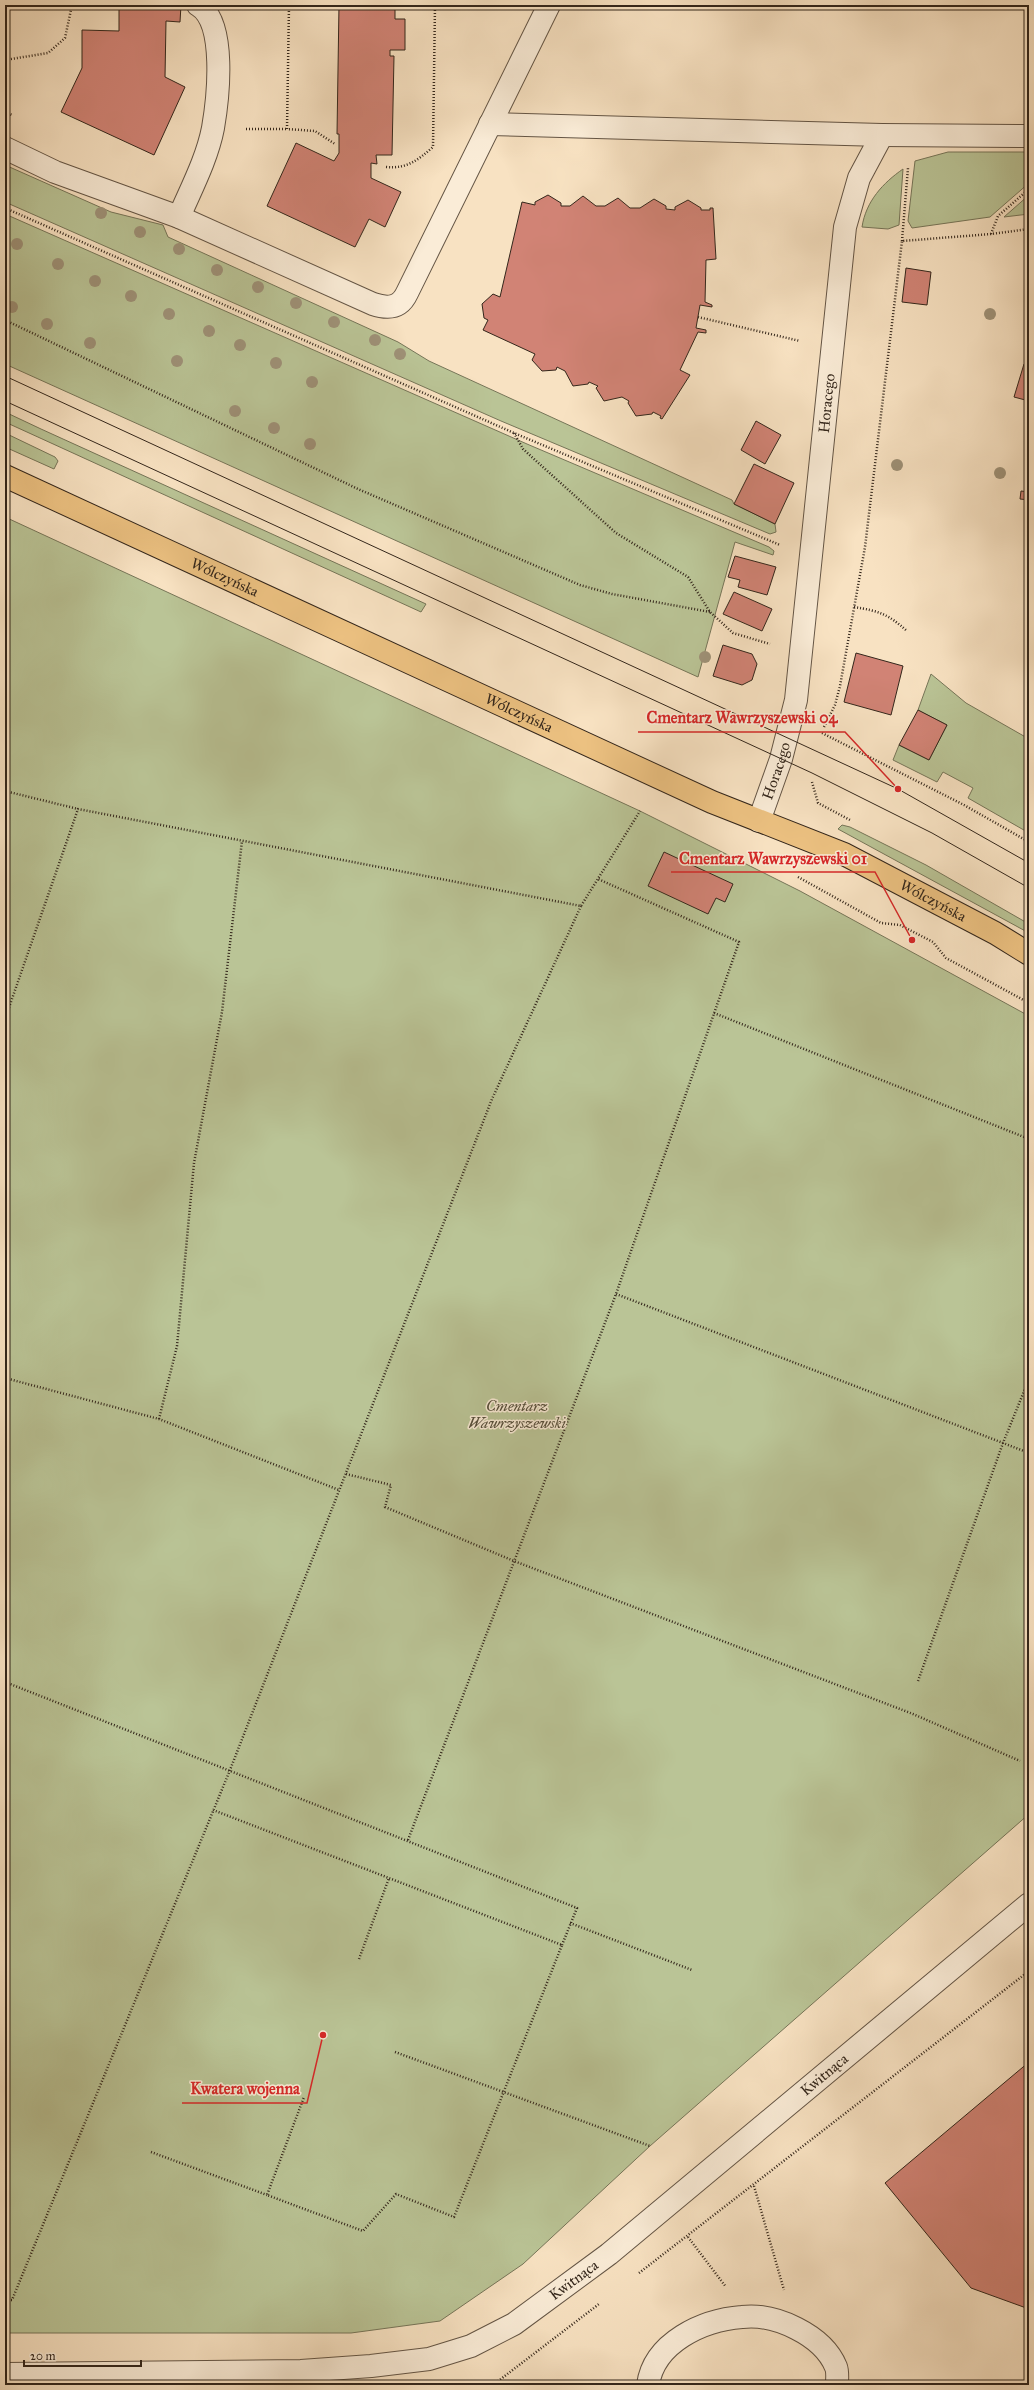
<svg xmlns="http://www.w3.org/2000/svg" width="1034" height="2390" viewBox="0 0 1034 2390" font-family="'IM FELL Great Primer',serif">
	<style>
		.green { fill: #bac496; stroke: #767558 }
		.building { fill: #d18375; stroke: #33261b }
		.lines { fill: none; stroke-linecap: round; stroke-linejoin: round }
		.minor-casing { stroke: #645545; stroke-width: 24 }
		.major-casing { stroke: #33261b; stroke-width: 24 }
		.path { stroke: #33261b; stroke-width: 2.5; stroke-dasharray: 1 2; stroke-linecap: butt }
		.minor { stroke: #faecd7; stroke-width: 22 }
		.major { stroke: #ecc181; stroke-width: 22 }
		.tram { stroke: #33261b; stroke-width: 1 }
		.tree { fill: #9e9177 }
		.labels { text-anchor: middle; stroke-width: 3; stroke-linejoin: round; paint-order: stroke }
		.street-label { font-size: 15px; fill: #33261b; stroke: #faecd7 }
		.park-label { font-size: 15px; font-style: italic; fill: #554e3a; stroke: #faecd7 }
		.leader { fill: none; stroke: #d62828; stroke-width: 1.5 }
		.callout-dot { fill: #d62828; stroke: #faecd7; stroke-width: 1.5 }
		.callout-label { font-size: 16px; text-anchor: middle; font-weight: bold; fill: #d62828; stroke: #faecd7; stroke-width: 3; stroke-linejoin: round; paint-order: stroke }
	</style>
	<rect width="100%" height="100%" fill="#f8e2c2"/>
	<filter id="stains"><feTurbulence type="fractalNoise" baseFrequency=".005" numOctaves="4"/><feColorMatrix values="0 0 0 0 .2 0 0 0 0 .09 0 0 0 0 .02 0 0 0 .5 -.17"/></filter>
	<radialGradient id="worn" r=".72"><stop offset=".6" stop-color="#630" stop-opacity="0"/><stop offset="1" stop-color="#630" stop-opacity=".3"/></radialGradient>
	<!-- green -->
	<path class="green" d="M948,152H1029V183L990,217L912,228L908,221L915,161Z
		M5,165L111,212L163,225L168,237L398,342L429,361L732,500L734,504L775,524L776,532L770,534L501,421L5,202Z
		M903,169L899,225L888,229L862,227C866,201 883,183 903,169Z
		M1029,195V214L1004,217Z
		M5,214L527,444L769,547L774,551L773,555L735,542L698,677L5,364Z
		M5,412L41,429L426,604L421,612L5,422Z
		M5,433L55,457L58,461L54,469L5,447Z
		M5,517L640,811L800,891L1029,1016V1814L650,2146L523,2264L440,2321L351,2333H5Z
		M931,674L966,703L1029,739V833L968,798L973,788L943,772L937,782L893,760L899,745L929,760L947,725L918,710Z
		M842,825L850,827L926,865L1022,920L1029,924V933L838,829Z"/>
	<!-- building -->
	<path class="building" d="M119,5H181L180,22L166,21L165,77L185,87L154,155L61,112L82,68V30L119,31Z
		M339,5H395V19H405V50H390V56H394L392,155H376L377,164L371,163V178L401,192L385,227L369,219L355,247L267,206L296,143L334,161L339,153V134H337Z
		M548,195L561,203V206H570L583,196L596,206H605L618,198L630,208H640L654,199L666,206V209L675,210V207L688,200L701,208V210H710V208H713L716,259L706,260L705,302L712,305V307L700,305L696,328L706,330V333L698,332L680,370L690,375L662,419L660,418L661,416L653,412L652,414L636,416L628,403L629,401L622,397L604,401L596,388L598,386L589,382L588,384L573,386L565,371L557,367L556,370L542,371L532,360L535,354L483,330L488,320L484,318L482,304L493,294L500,297L522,202L535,205V202Z
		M906,268L931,272L927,305L902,302Z
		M1024,364L1029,366V401L1014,397Z
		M756,421L781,435L765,464L741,450Z
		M754,464L794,483L775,524L734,504Z
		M1021,491L1029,492V500L1020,499Z
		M735,556L776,567L767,595L738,587L740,580L728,577Z
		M734,592L772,609L762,631L723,614Z
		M723,645L752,654L757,664L752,680L742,685L713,676Z
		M856,653L903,666L891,715L844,702Z
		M918,710L947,725L929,760L899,745Z
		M664,852L733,884L725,902L716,898L708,914L648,886Z
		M1029,2062V2309L971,2288L885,2183Z"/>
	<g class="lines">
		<defs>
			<g id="minor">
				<path d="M490,124L882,135L1029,136"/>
				<path d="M5,148L55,172L179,217L373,304C388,309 400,308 407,293L549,5"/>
				<path d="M179,217C191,189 207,159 213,128C218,99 227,22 198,5"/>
				<path id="s1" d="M759,821L781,759L796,700L845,227L859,178L882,135"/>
				<path id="s2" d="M5,2374L301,2371L371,2366L429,2359L471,2346L514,2324L609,2254L1029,1904"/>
				<path d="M648,2385C654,2342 703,2320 742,2317C775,2313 823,2335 836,2367C838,2372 837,2379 837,2385"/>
			</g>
			<g id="major">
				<path id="s3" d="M5,476L712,802L844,854L995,933L1029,954"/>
			</g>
		</defs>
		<!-- minor casing -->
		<use href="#minor" class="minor-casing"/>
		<!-- major casing -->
		<use href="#major" class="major-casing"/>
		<!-- path -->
		<path class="path" d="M289,5L287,129L315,131L335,144
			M5,60L48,53L65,38L72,5
			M5,112L12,115
			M246,129H287
			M386,167C407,169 418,160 433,147L435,5
			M5,208L514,433L780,545
			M991,234L998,216L1029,189
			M902,241L908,168
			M698,317L800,341
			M5,320L358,489L580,585L612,594L710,612
			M514,433L523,449L616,533L688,577L710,612L733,633L770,644
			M854,607C879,611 888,614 907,631
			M824,727L835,705L840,686L865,547L902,241L991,234L1029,229
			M822,733L964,805L1029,842
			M812,782L818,803L850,820
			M5,791L78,809
			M798,877L881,923L900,925L933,942L946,958L1029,1003
			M714,1013L1029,1139
			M5,1019L78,809L581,906L640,811
			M616,1294L1029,1453
			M5,1378L159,1419L339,1490
			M159,1419L177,1346L194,1163L222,1012L242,841
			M346,1474L391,1485L385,1507L514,1561L913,1714L1020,1761
			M918,1681L1003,1443L1029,1379
			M5,1682L577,1908L562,1945
			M213,1810L562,1945L454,2217L396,2194L363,2231L267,2195L304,2097
			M408,1840L616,1294L739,942L598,879
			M570,1923L692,1970
			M359,1959L389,1878
			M395,2052L650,2146
			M151,2152L267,2195
			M754,2186L784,2290
			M688,2237L726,2287
			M639,2273L1029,1971
			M5,2300H12L230,1770L492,1099L581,906
			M493,2385L599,2304"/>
		<!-- minor -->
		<use href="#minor" class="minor"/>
		<!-- major -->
		<use href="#major" class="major"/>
		<!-- tram -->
		<path class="tram" d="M5,376L898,789L1029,863
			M5,401L812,773L932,833L1029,888"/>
	</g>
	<!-- trees -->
	<g class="tree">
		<circle cx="101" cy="213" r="6"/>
		<circle cx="140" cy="232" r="6"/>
		<circle cx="17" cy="244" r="6"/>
		<circle cx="179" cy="249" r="6"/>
		<circle cx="58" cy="264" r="6"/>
		<circle cx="217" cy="270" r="6"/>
		<circle cx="95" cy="281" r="6"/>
		<circle cx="258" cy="287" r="6"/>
		<circle cx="131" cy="296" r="6"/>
		<circle cx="296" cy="303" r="6"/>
		<circle cx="12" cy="307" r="6"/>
		<circle cx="169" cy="314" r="6"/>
		<circle cx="990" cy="314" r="6"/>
		<circle cx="334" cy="322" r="6"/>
		<circle cx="47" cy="324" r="6"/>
		<circle cx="209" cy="331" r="6"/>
		<circle cx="375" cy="340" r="6"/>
		<circle cx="90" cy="343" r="6"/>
		<circle cx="240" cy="345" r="6"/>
		<circle cx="400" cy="354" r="6"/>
		<circle cx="177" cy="361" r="6"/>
		<circle cx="276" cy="363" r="6"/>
		<circle cx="312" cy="382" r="6"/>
		<circle cx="235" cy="411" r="6"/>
		<circle cx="274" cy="428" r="6"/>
		<circle cx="310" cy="444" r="6"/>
		<circle cx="897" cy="465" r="6"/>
		<circle cx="1000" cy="473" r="6"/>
		<circle cx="705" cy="657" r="6"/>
	</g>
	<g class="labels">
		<!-- street labels -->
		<g class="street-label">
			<text dy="5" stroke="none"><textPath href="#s1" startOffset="425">Horacego</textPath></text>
			<text dy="5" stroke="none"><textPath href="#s3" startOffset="242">Wólczyńska</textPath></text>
			<text dy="5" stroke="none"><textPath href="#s3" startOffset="566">Wólczyńska</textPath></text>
			<text dy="5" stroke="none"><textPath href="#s1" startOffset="53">Horacego</textPath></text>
			<text dy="5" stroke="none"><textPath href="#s3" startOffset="1021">Wólczyńska</textPath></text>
			<text dy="5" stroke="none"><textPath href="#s2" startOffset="915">Kwitnąca</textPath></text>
			<text dy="5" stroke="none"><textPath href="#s2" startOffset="591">Kwitnąca</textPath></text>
		</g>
		<!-- park labels -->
		<g class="park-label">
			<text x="517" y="1411">Cmentarz<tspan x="517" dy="17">Wawrzyszewski</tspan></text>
		</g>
	</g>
	<!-- callouts -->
	<path class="leader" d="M898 789L845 732H638M912 940L875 872H671M323 2035L307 2103H182"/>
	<g class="callout-dot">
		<circle cx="898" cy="789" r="4"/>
		<circle cx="912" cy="940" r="4"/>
		<circle cx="323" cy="2035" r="4"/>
	</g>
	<g class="callout-label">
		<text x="742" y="723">Cmentarz Wawrzyszewski 04</text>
		<text x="773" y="864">Cmentarz Wawrzyszewski 01</text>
		<text x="245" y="2094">Kwatera wojenna</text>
	</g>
	<!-- margin -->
	<rect width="1034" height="2390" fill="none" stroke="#f8e2c2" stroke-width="20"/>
	<rect x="6" y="6" width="1022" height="2378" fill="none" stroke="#33261b" stroke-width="2"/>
	<rect x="10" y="10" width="1014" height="2370" fill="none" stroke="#33261b"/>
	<!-- scale -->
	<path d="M24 2360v6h117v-6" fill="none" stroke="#33261b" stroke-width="2"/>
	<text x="30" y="2360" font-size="12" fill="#33261b" stroke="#faecd7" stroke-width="3" paint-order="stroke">20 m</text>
	<rect width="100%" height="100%" filter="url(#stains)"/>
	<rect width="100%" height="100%" fill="url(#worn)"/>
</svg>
